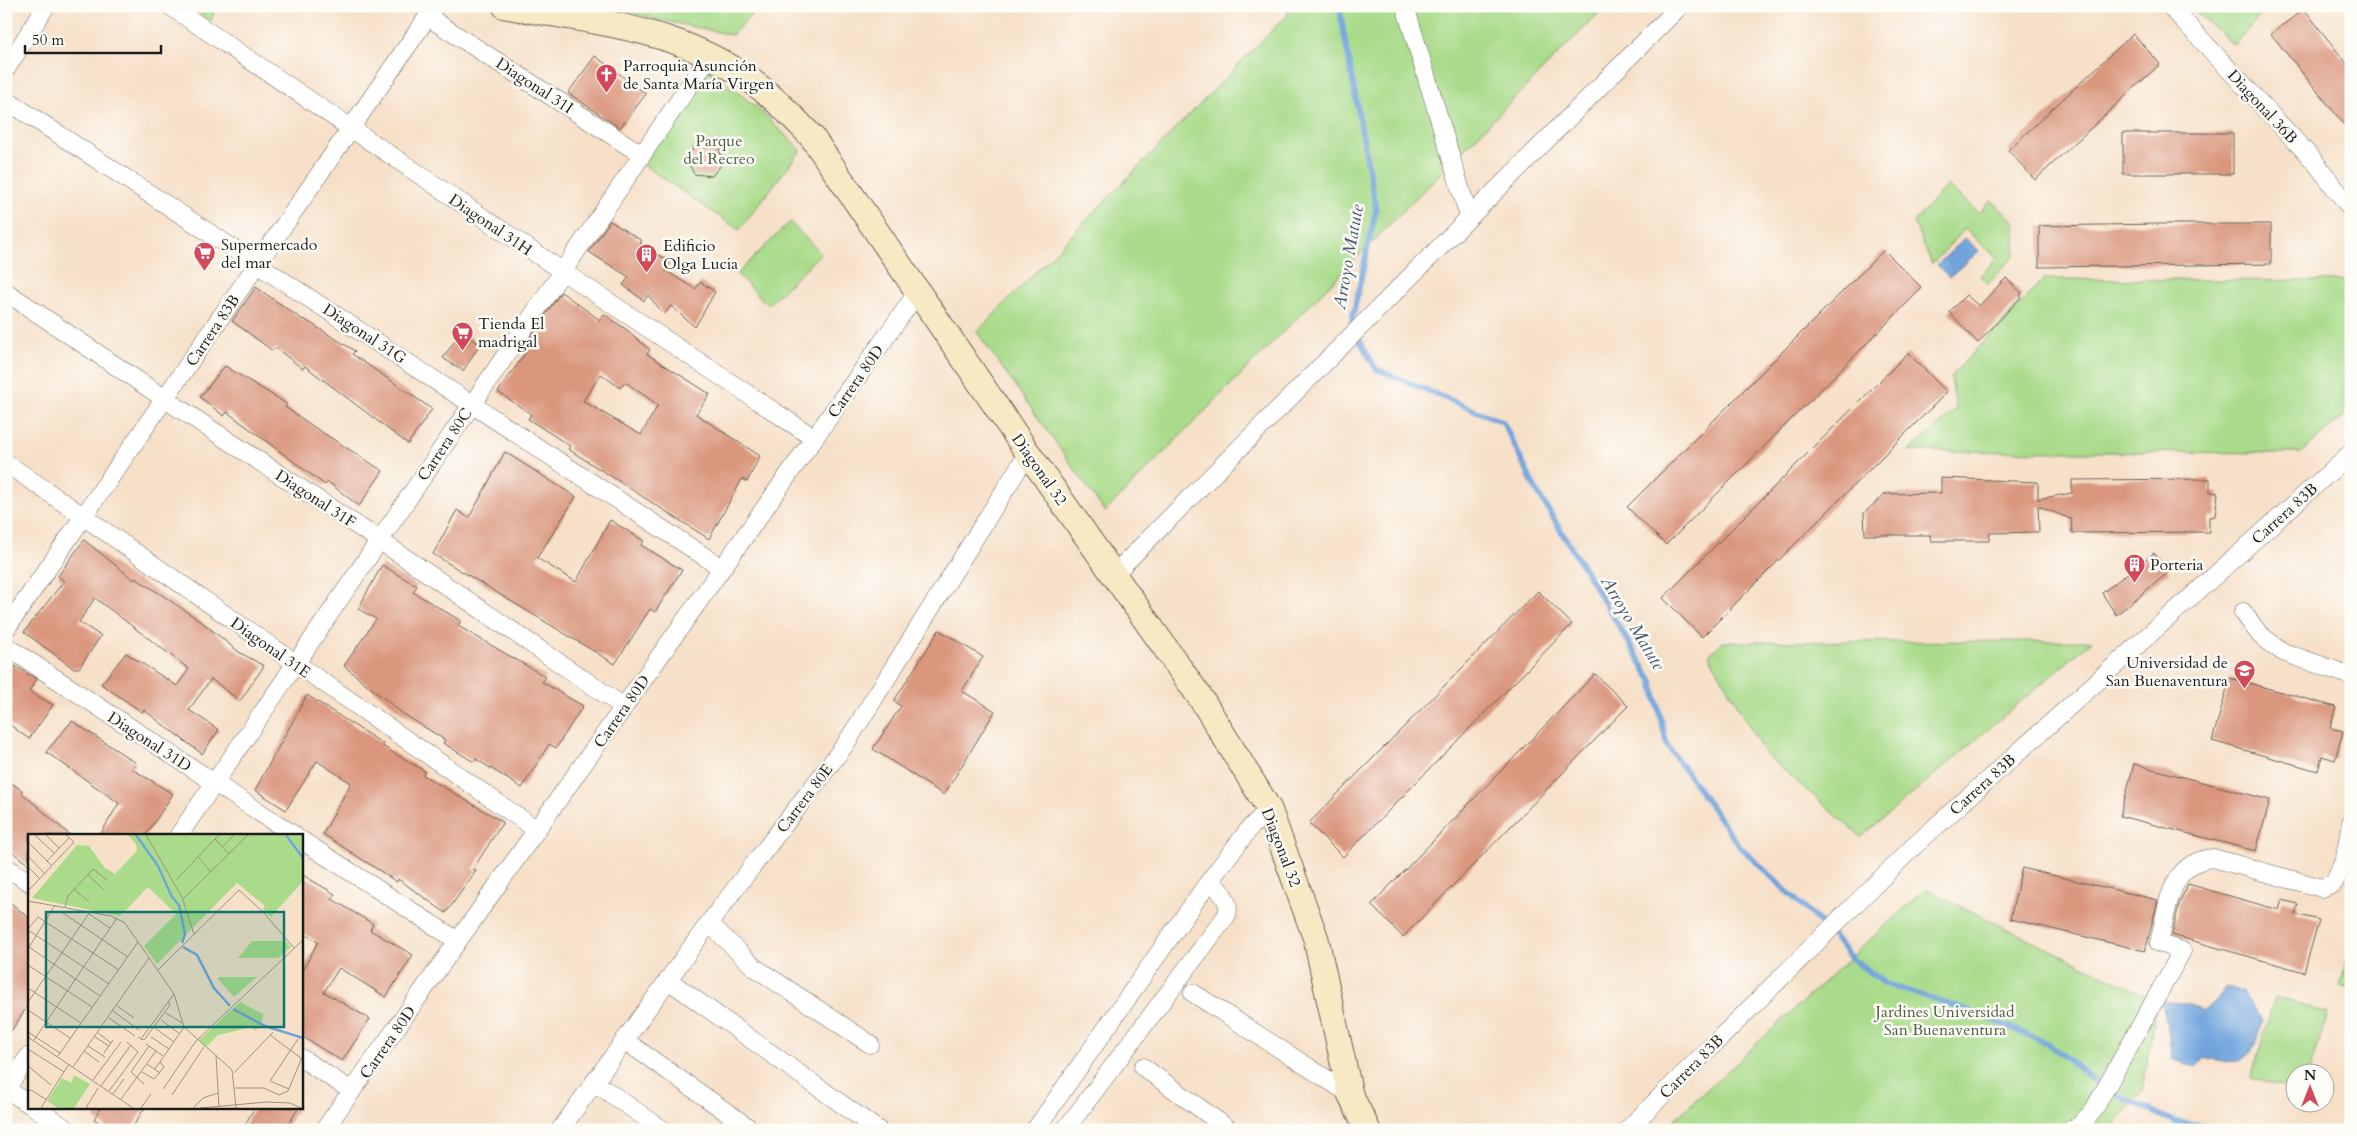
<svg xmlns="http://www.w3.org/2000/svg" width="2357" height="1136" viewBox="0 0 2357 1136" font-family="Cardo,serif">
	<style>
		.green { fill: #a9db8a; stroke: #627c53 }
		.water { fill: #71a4dd; stroke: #46607c }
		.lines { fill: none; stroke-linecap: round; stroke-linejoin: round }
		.stream { stroke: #71a4dd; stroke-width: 5.5 }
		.building { fill: #da977e; fill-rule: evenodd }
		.street-casing { stroke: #686158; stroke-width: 19 }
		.secondary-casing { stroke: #686158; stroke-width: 27 }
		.street { stroke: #fff; stroke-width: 18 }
		.secondary { stroke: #f6e9c3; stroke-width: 25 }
		.labels { text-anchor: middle; stroke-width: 5; stroke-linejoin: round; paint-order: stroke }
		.poi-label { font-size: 16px; fill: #1c1c1c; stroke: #fdfcf7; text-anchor: start }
		.street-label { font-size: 16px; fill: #1c1c1c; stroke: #fdfcf7 }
		.park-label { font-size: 16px; fill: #4d5f42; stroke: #fdfcf7 }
		.water-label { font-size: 18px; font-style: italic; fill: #425973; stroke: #fdfcf7 }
		.inset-river { fill: none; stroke: #71a4dd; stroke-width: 2.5 }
		.inset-road { fill: none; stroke: #9f9283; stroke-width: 1 }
		.view { fill: #0f766e; fill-opacity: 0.15; stroke: #0f766e; stroke-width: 2.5 }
		.inset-edge { fill: none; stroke: #1c1c1c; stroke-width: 2.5 }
	</style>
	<rect width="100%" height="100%" fill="#fdfcf7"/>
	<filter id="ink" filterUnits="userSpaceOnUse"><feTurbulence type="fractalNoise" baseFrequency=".02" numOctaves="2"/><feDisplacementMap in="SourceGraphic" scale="10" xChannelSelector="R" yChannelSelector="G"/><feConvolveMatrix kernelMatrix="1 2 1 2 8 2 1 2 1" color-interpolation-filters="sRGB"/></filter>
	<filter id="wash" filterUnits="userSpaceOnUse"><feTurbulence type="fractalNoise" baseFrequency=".0096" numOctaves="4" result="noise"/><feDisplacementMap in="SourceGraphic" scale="20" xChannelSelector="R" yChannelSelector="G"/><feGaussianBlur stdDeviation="1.12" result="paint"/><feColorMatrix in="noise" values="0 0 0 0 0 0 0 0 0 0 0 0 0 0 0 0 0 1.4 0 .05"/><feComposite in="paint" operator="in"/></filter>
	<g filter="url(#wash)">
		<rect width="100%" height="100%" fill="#f6e0c8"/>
		<!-- green -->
		<path class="green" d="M187,6H216L211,21Z
			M596,6H760L732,35Z
			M1282,6H1606L1105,512L977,332L1289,13Z
			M2189,6H2268L2234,45Z
			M707,69L754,105L801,150L739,230L641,163Z
			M1947,185L1979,213L1991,200L2015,222V255L1988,284L1980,276L1997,258L1965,229L1932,264L1914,222Z
			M790,222L821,253L768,305L737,274Z
			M2044,279L2351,281V410L2301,453L1909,451L1956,410L1951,376Z
			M2092,641L1861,837L1764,753L1709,655L1722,642Z
			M1925,889L2157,1001L2142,1092L2111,1130H1663Z
			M2351,947V989L2340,986Z
			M2275,997L2328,1013L2309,1073L2294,1074V1091L2251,1078Z"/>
		<!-- water -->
		<path class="water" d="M1965,238L1979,251L1949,277L1937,265Z
			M2226,986L2242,992L2262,1020C2253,1060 2244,1068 2204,1058L2196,1067L2172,1059C2169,1039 2168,1019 2160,1001C2178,1004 2188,1001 2203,1011L2216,1002Z"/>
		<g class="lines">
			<!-- stream -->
			<path class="stream" d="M1339,6L1376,209L1351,325L1376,369L1503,422L1535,488L1652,681L1667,745L1740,847L1830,932L1851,958L1884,983L1980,1015L2049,1044L2105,1089L2175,1122L2243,1130"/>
		</g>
		<g id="blocks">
			<!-- building -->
			<path class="building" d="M2304,9L2351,69V133L2271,34Z
				M2133,34L2160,64L2035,180L2008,150Z
				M595,56L646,94L620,128L568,93Z
				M2123,133H2233V174H2123Z
				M706,142L720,149L722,164L712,176L694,174L687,160L694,147Z
				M610,221L642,241L640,243L670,262L665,270L695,289L701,282L715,292L695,327L671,306L664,314L648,295L644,301L623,285L629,277L589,252Z
				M2161,224H2271V264L2039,267V226Z
				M1884,250L1922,288L1666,545L1627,507Z
				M2006,278L2021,292V297L1978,343L1949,312L1966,295L1979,306Z
				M256,287L303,320L304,319L355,351L352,354L432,409L408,444L305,366L303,369L276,348L273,351L232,321Z
				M561,292L600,320L604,314L627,330L650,350L647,354L710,394L696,414L760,456L747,482L742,479L709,539L568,449L570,446L528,419L531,414L498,392L526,352L522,349ZM601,374L620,388L625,382L658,405L641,435L583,401Z
				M461,332L480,344L463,371L443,358Z
				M1908,353L1947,392L1702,637L1663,598Z
				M225,366L287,404L285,407L320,431L383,471L359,506L328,482L325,485L227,412L224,416L200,397Z
				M505,452L576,497L537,558L576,582L610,520L644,541L641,545L682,570L655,612L650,609L615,664L433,554L457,510L469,518Z
				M1941,478L2038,482V499L2072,493V480L2210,479V492L2218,493L2215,516L2209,517V532L2072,533L2071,519L2038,506L2039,532L1990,533L1989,541H1931L1930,535H1865L1864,513L1885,494L1941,493Z
				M84,540L134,580L135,578L159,593L203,623L239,652L264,666L240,701L211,679L189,710L219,730L202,754L144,710L142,712L101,684L126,653L177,686L189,669L95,598L79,622L101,636L79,668H73L24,632L64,581L58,576Z
				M2154,553L2169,572L2116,615L2102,593Z
				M382,565L417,586L413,592L461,621L458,626L546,677L542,682L583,706L556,748L549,744L522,788L476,759L474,762L443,743L445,740L402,713L344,666L376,619L358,609Z
				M1538,591L1572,624L1343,857L1309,823Z
				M939,630L983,657L962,691L995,711L944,795L873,749L901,706L894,701Z
				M6,661L37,679L29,691L53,705L29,739L6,722Z
				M1595,674L1628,706L1403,937L1371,905Z
				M2230,678L2336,707L2330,728L2343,731L2335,760L2322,756L2318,771L2212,741Z
				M307,695L383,744L382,746L425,771L423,775L503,822L473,869L476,871L446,913L398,879L397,882L323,834L351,783L317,761L286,810L255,790Z
				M72,721L136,763L132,769L173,794L146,835H100L119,803L46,752Z
				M2134,764L2270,800L2256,851L2120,816Z
				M6,779L23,791L21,792L70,835H29V865L6,847Z
				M2022,868L2158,900L2145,951L2010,919Z
				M301,874L335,894L332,899L373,924L370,930L413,955L386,997L339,968L324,992L370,1019L342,1061L301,1036V973L318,942L301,932Z
				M2188,884L2279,910L2282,900L2298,904L2295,914L2319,920L2304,972L2172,935L2179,904Z
				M6,899L29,918V1004L6,1039Z
				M101,1107H145L131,1130H111L94,1119Z
				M255,1107H299L285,1130H242Z"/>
		</g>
	</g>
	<g filter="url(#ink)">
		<use href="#blocks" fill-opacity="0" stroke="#686158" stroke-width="1"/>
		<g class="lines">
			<defs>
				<path id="street" d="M170,6L562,271L814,438
					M1405,6L1469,217
					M2170,6L2315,162L2351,209
					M428,17L641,154
					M6,69L46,6
					M6,100L722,568
					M6,292L165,399L379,540L624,707
					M6,463L537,830
					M1114,574L1680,6
					M2243,612L2260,635L2283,652L2351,676
					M6,629L435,6
					M6,646L294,835
					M179,835L710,55
					M301,840L458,941
					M6,867L29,882
					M709,923L754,967L870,1044
					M668,980L878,1130
					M1193,993L1350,1094
					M624,1040L752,1130
					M301,1058L352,1091
					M1143,1067L1230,1130
					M594,1082L663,1130
					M6,1089L29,1056
					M6,1089L29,1104
					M34,1107L68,1130
					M324,1130L917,293
					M560,1130L709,923L845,745L1028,453
					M1035,1130L1210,880L1250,828L1269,809
					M1065,1130L1227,915C1231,900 1220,891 1210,880
					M1627,1130L1913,847L2351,453
					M2069,1130L2079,1126L2093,1111L2182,951L2159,943C2168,907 2169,862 2213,858L2322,888L2334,883L2345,858L2351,822"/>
				<path id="secondary" d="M505,6C590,21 674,27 747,78C772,95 792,116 812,137L1028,453L1202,700L1269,809L1316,939L1350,1094L1368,1130"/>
			</defs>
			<!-- street casing -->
			<use href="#street" class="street-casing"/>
			<!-- secondary casing -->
			<use href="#secondary" class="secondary-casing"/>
			<!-- street -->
			<use href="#street" class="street"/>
			<!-- secondary -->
			<use href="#secondary" class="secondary"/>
		</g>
	</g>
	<!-- icons -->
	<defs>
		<symbol id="church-pin" viewBox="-11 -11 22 30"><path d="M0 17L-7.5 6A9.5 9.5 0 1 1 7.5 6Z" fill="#d1495b" stroke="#fdfcf7"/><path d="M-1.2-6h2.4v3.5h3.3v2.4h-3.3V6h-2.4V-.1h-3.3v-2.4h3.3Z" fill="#fff"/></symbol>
		<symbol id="supermarket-pin" viewBox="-11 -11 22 30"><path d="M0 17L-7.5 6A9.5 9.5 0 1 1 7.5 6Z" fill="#d1495b" stroke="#fdfcf7"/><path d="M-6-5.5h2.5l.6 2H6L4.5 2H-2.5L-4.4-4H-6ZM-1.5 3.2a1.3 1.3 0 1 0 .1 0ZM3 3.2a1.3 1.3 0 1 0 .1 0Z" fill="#fff"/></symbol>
		<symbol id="building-pin" viewBox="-11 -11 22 30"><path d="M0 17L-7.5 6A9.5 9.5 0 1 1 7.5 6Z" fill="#d1495b" stroke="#fdfcf7"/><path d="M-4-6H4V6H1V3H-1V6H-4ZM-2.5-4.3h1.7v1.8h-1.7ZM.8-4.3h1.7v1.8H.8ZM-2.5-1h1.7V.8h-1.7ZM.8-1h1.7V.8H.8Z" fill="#fff"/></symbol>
		<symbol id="university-pin" viewBox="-11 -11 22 30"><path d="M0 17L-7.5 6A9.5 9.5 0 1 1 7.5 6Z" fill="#d1495b" stroke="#fdfcf7"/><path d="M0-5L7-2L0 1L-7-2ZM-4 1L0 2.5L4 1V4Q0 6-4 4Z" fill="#fff"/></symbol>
	</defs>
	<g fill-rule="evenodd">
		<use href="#church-pin" x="594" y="62" width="25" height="34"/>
		<use href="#supermarket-pin" x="192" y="240" width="25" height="34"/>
		<use href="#building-pin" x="634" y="242" width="25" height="34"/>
		<use href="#supermarket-pin" x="450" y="320" width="25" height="34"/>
		<use href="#building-pin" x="2122" y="552" width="25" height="34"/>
		<use href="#university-pin" x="2232" y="658" width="25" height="34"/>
	</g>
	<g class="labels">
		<!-- poi labels -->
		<g class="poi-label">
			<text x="623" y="71">Parroquia Asunción<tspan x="623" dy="18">de Santa María Virgen</tspan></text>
			<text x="221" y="250">Supermercado<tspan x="221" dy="18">del mar</tspan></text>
			<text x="663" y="251">Edificio<tspan x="663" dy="18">Olga Lucia</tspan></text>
			<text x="478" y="329">Tienda El<tspan x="478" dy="18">madrigal</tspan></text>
			<text x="2150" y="570">Porteria</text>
			<text x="2228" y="668" text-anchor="end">Universidad de<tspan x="2228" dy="18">San Buenaventura</tspan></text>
		</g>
		<!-- street labels -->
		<g class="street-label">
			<text transform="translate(535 85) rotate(33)" y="6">Diagonal 31I</text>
			<text transform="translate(2263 106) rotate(47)" y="6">Diagonal 36B</text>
			<text transform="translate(491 224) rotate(34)" y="6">Diagonal 31H</text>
			<text transform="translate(212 330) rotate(-56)" y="6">Carrera 83B</text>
			<text transform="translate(365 333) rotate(33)" y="6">Diagonal 31G</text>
			<text transform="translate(855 381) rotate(-55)" y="6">Carrera 80D</text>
			<text transform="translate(444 444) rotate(-56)" y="6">Carrera 80C</text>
			<text transform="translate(1040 469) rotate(55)" y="6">Diagonal 32</text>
			<text transform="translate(316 498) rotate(33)" y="6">Diagonal 31F</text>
			<text transform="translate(2284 513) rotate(-42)" y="6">Carrera 83B</text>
			<text transform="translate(271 647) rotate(35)" y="6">Diagonal 31E</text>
			<text transform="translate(621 711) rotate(-55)" y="6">Carrera 80D</text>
			<text transform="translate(150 741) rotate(33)" y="6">Diagonal 31D</text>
			<text transform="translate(1982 784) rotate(-42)" y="6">Carrera 83B</text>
			<text transform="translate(804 798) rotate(-53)" y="6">Carrera 80E</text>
			<text transform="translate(1282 847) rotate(69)" y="6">Diagonal 32</text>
			<text transform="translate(387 1042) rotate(-55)" y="6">Carrera 80D</text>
			<text transform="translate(1691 1066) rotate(-45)" y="6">Carrera 83B</text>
		</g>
		<!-- park labels -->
		<g class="park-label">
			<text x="719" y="146">Parque<tspan x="719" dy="18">del Recreo</tspan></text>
			<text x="1945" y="1017">Jardines Universidad<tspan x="1945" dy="18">San Buenaventura</tspan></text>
		</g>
		<!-- water labels -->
		<g class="water-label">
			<text transform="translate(1348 257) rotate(-80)" y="6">Arroyo Matute</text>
			<text transform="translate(1633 623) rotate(59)" y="6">Arroyo Matute</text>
		</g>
	</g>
	<!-- overview -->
	<g transform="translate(28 834)">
		<rect width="275" height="275" fill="#f6e0c8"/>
		<path d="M100,1H275V47L243,83L235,76L237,72L209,49L129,130L116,112L148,80L120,53L92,82L4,64L49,11L61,12L77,34L87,40L109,17L108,10ZM224,107H258L263,113L250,124H210ZM229,143L206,163L190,145L191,143ZM212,168L235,180L234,189L227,197L224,193L190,201L178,213L171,206ZM46,241L62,250L46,274H30L19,267L34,244L43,249Z" fill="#a9db8a"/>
		<path class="inset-river" d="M108,1L130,32L144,63L151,71L157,100L154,109M258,1L275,24M155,113L169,121L186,154L202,172M205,175L237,192L275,204"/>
		<path class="inset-road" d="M7,1L26,19M18,1L31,14M118,1L154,63L166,100M192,1L187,5L201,20M0,8L24,32M194,13L206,1M0,22L17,40M170,23L183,38M19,27L41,4M0,33L12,45M60,41L76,56M149,45L187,5M46,55L61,68M0,57L46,8L38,1M155,65L220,1M0,67L83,82L97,89L146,160L156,193L204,236L208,274M37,73L40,62L65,35L79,46M32,77L100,123M61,80L82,94M0,95L10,83L91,136M0,96L81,150M1,113L72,162M0,115L27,71M0,131L64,173M130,136L211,56L236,79L266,114M0,154L53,189M0,168L62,78M89,172L106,184M0,176L42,204M85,177L111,196M138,179L154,189M81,184L107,202M133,186L152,200M127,194L146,208M0,198L32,219M70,199L83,209M242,201L274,225M0,203L105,274M67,203L81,212M110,203L113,205L146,160M123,203L141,215M113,205L116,206L142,171L140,167M6,206L89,84M118,210L135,222M60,212L77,223M0,215L36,238M56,217L71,228M76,219L85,206M188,221L191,273M30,222L110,108M119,230L132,239M0,232L23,251M45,233L121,124M127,235L156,193M114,238L126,245L136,233L132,228M206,239L245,198M65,246L93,208M116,250L103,238L121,212M73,252L103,211M207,254H236L251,261M135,255L168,207L275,106M261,255L242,247L270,205M81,257L110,218L99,208M0,258L3,256L19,266M85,260L96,245M144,261L176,213M251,261L260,257L275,221M93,265L128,217M238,268L262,269L273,274M13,274L41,230M58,274L70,254M113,274L123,260M165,274L175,264L190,259M172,274L239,268"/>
		<path class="view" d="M18,78H256V193H18Z"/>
		<rect width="275" height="275" class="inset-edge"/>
	</g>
	<!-- margin -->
	<rect width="2357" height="1136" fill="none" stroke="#fdfcf7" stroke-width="25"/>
	<!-- north arrow -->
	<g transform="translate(2310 1088)"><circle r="24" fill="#fdfcf7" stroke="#a3a29f"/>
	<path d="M0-4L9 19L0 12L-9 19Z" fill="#d1495b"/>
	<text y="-8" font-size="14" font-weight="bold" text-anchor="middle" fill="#1c1c1c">N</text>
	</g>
	<!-- scale -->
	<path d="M25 45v8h136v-8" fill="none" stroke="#1c1c1c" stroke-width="2.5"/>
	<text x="32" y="45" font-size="15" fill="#1c1c1c" stroke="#fdfcf7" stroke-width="4" paint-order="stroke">50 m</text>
</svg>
